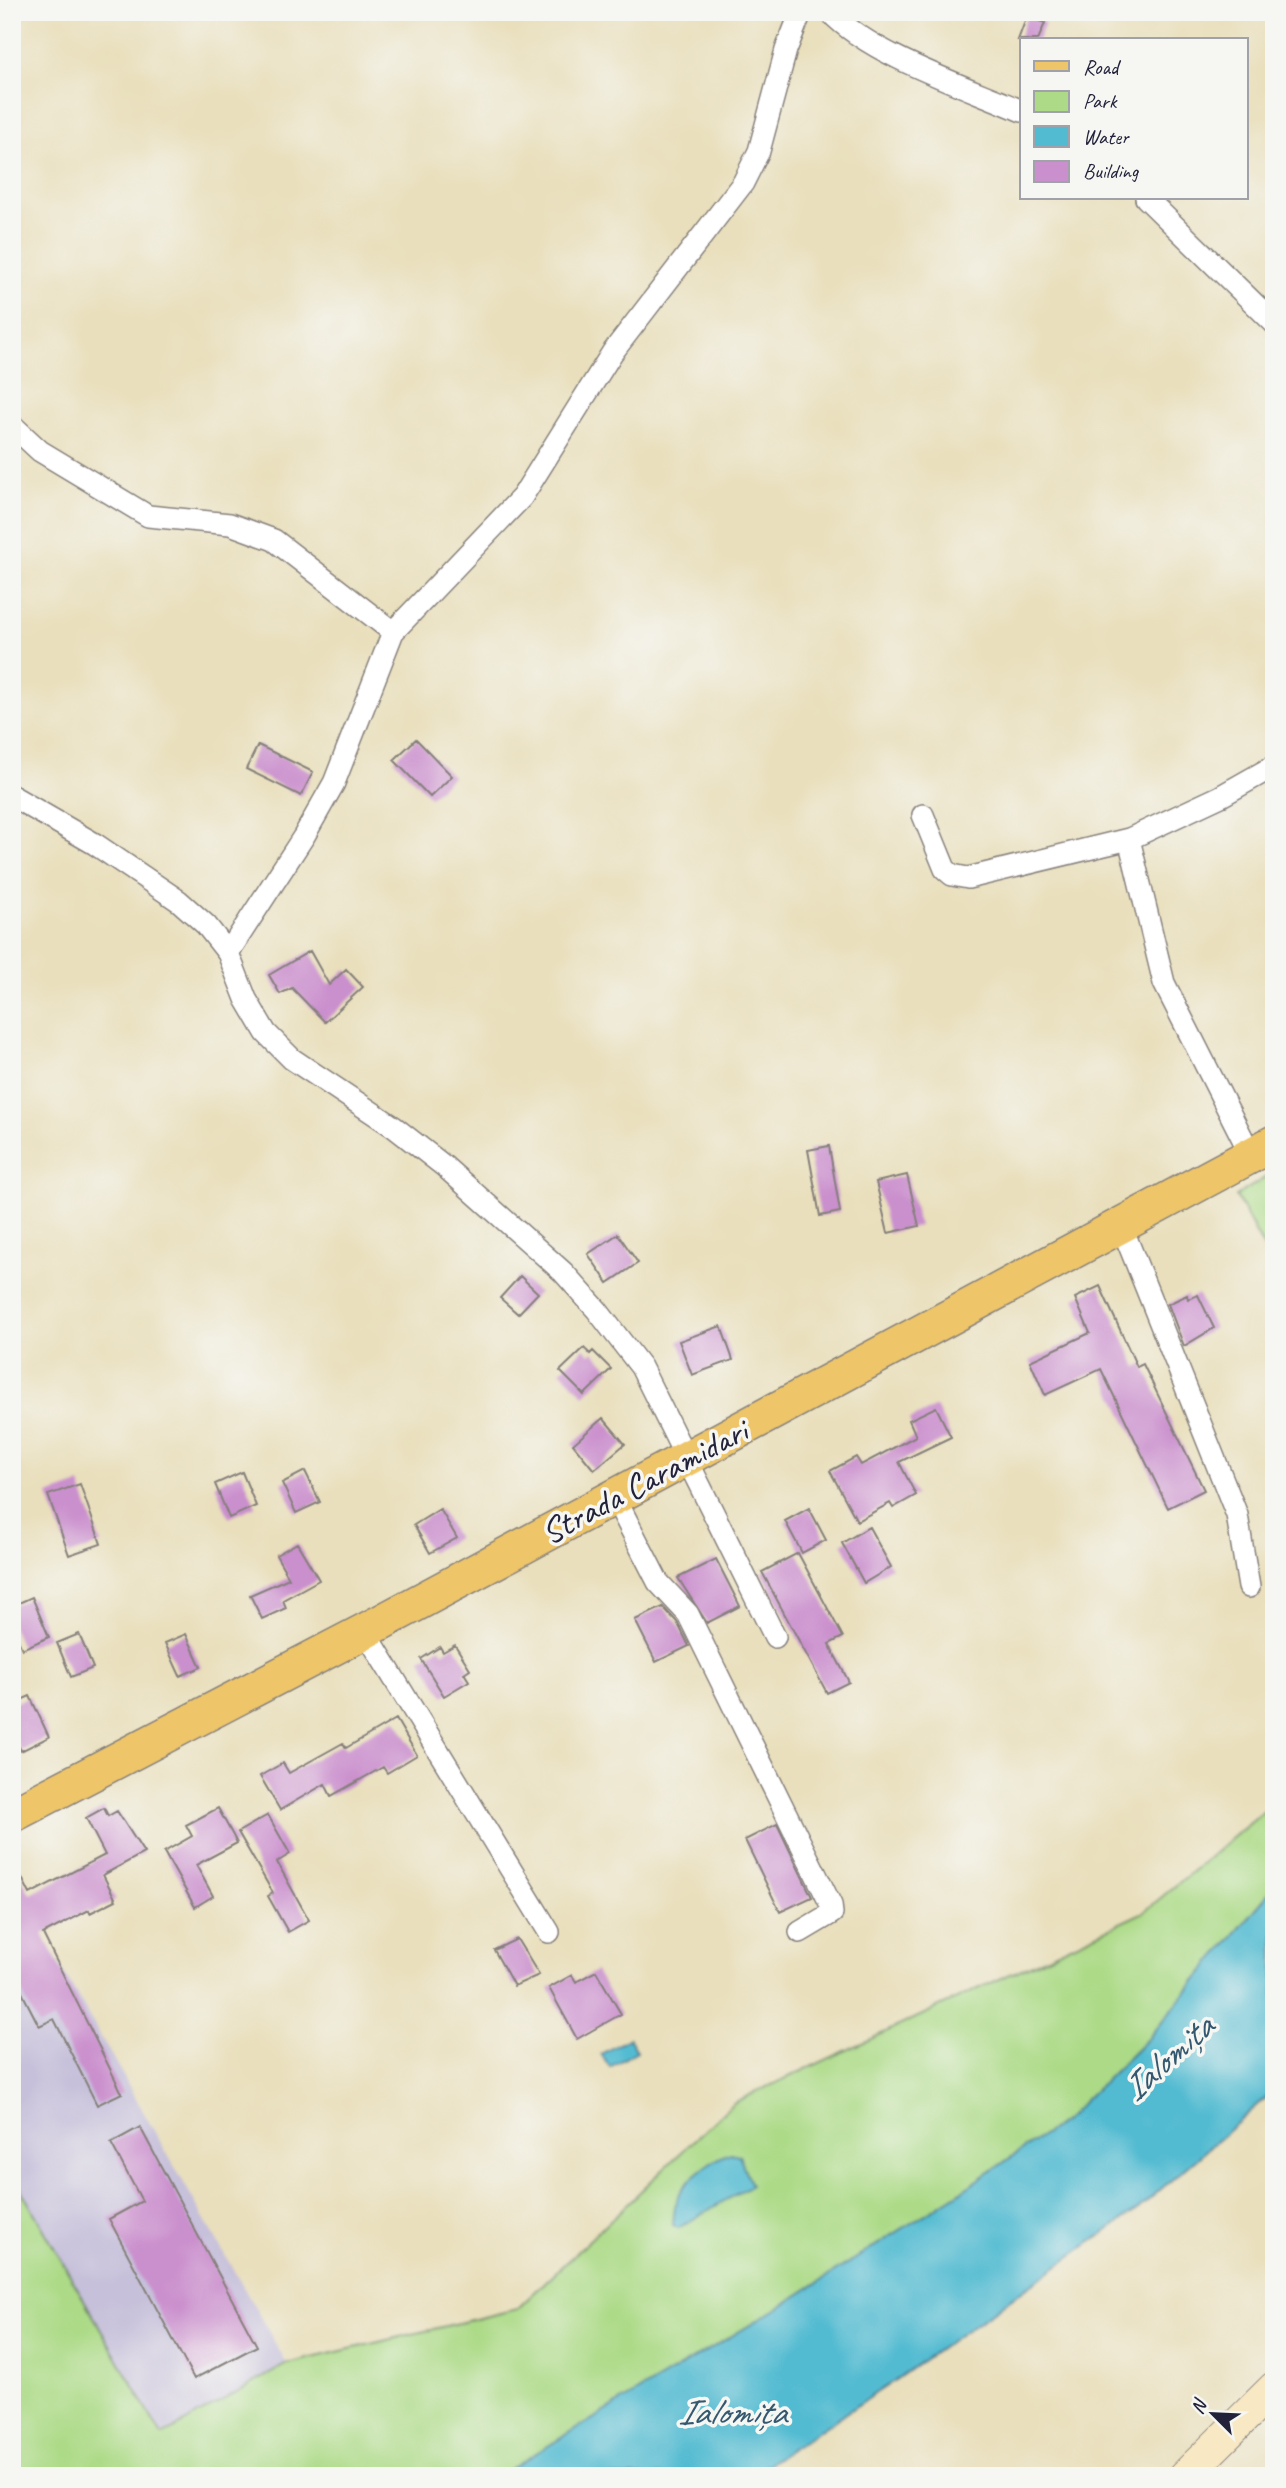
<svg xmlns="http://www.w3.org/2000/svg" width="1286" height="2488" viewBox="0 0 1286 2488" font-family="Caveat,sans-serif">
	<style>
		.industrial { fill: #c6c0da }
		.green { fill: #acda86; stroke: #677e60; stroke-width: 2 }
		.water { fill: #53bbd1; stroke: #3a6e86; stroke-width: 2 }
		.building { fill: #ca8fcd }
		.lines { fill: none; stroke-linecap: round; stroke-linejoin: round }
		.minor-casing { stroke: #86807c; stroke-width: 24 }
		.secondary-casing { stroke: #86807c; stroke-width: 34 }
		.primary-casing { stroke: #86807c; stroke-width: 38 }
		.minor { stroke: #fff; stroke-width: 21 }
		.secondary { stroke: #f8e8c3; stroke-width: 32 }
		.primary { stroke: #eec569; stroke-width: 35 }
		.labels { text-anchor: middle; stroke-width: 7; stroke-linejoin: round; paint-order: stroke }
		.street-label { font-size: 35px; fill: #22223b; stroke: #f6f6f2 }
		.water-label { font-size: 37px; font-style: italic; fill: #335870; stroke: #f6f6f2 }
	</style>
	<rect width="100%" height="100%" fill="#f6f6f2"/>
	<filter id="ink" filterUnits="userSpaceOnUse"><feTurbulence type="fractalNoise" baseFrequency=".0143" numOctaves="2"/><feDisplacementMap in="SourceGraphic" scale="14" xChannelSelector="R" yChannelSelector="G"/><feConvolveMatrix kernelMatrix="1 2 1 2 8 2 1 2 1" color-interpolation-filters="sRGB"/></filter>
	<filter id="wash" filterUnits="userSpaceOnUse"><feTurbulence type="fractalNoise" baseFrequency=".00686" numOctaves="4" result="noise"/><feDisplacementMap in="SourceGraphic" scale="28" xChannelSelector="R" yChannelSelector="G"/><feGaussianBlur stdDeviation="1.57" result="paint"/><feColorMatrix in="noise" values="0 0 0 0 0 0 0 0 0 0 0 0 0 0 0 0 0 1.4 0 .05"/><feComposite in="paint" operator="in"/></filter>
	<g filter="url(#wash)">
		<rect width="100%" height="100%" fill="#e9dfbc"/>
		<!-- industrial -->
		<path class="industrial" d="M12,1881L287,2364L161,2437L12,2174Z"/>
		<!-- green -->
		<path class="green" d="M1274,1172V1267L1236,1196Z
			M1274,1803V1887L1149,2037L1064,2121L971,2185L775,2310L498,2476H12V2174L162,2436L287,2364L517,2309L733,2103L1144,1912Z"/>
		<!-- water -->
		<path class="water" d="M1274,1887V2091L1137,2210L888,2385L750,2476H498L775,2310L971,2185L1064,2121L1149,2037Z
			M629,2038L637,2051L610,2067L601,2054Z
			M731,2153L739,2155L751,2185L678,2228L673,2225C674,2213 675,2202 681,2191C689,2178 716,2157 731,2153Z"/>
		<g id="blocks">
			<!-- building -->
			<path class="building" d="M1027,16L1045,23L1038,40H1018Z
				M416,739L452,776L430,797L394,760Z
				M258,745L313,772L301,796L246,769Z
				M310,951L329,985L346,969L363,987L325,1022L292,988L280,994L269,975Z
				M829,1146L840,1212L820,1216L808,1150Z
				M907,1175L919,1226L888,1233L876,1182Z
				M618,1234L638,1263L608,1283L588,1254Z
				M520,1276L538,1293L518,1314L500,1298Z
				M1100,1286L1137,1367L1143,1364L1204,1490L1168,1508L1101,1369L1045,1395L1030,1361L1090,1333L1075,1298Z
				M1187,1295L1188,1299L1198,1295L1214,1328L1184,1346L1168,1304Z
				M721,1326L733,1360L692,1375L679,1341Z
				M584,1348L590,1354L593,1351L611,1369L584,1395L560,1371Z
				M936,1407L951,1437L899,1462L916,1495L893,1508L890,1503L857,1521L830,1471L856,1457L861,1465L916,1436L909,1420Z
				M603,1418L625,1444L594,1470L573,1444Z
				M305,1471L320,1502L296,1513L282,1483Z
				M242,1472L256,1506L229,1518L215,1484Z
				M80,1484L101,1544L69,1555L48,1495Z
				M809,1508L826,1540L802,1553L785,1521Z
				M440,1509L457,1538L430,1553L414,1525Z
				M869,1527L891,1567L864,1583L842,1543Z
				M297,1543L319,1580L283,1600L286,1608L262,1619L250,1595L289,1578L276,1555Z
				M798,1553L843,1637L829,1644L849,1682L827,1693L762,1572Z
				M716,1559L740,1606L707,1623L678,1578Z
				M32,1597L49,1637L22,1649L12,1627V1606Z
				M663,1607L677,1622L689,1646L656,1662L635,1620Z
				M79,1634L93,1668L71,1677L57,1643Z
				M186,1634L201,1667L180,1676L165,1643Z
				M455,1645L470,1669L464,1673L469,1681L444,1696L421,1659L440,1647L443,1652Z
				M30,1696L49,1737L21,1751L12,1732V1704Z
				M396,1719L417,1755L387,1773L383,1767L331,1796L325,1784L280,1810L260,1776L283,1763L289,1773L343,1743L346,1748Z
				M104,1808L108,1816L117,1811L144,1853L103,1875L116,1900L90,1913L89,1910L43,1934L122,2093L97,2105L54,2019L39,2026L12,1973V1858L30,1894L105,1855L86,1818Z
				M218,1808L237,1843L196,1865L213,1896L195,1907L164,1852L192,1836L186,1825Z
				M268,1815L290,1854L277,1862L309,1920L288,1932L268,1896L273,1893L238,1832Z
				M777,1824L812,1897L780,1912L745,1840Z
				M517,1939L539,1975L514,1986L494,1950Z
				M596,1971L621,2014L577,2039L549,1988L572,1975L576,1982Z
				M140,2127L257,2346L194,2379L109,2219L142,2201L111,2143Z"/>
		</g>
	</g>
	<g filter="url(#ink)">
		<use href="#blocks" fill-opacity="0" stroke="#86807c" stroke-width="2"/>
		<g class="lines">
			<defs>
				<path id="minor" d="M830,12C872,56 965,86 1022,111
					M1146,198L1274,323
					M12,425L40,451L148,516L230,524L274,540L393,632
					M12,796L95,844L179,901L206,925L228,953L246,999L266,1033L292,1059L394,1127L444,1166L563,1272L597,1310L641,1367L775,1637
					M923,815L945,869L952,875L968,878L1129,839L1221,796L1274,766
					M1129,839L1164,983L1251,1155
					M228,953L304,836L334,783L393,632L522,497L612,353L743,183L759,151L786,50L801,12
					M1121,1225L1237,1515L1249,1587
					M614,1496L658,1582L688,1614L831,1905L832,1913L800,1932
					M365,1631L549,1932"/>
				<path id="secondary" d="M1185,2476L1274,2388"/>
				<path id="primary" d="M12,1815L365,1631L1274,1143"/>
			</defs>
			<!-- minor casing -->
			<use href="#minor" class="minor-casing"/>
			<!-- secondary casing -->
			<use href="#secondary" class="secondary-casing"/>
			<!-- primary casing -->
			<use href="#primary" class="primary-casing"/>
			<!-- minor -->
			<use href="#minor" class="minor"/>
			<!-- secondary -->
			<use href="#secondary" class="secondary"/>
			<!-- primary -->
			<use href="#primary" class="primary"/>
		</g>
	</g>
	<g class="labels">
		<!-- street labels -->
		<g class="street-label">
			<text transform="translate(644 1481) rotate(-28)" y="12">Strada Caramidari</text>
		</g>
		<!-- water labels -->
		<g class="water-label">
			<text transform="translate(1167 2057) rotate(-42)" y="13">Ialomița</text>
			<text x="732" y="2424">Ialomița</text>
		</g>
	</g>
	<!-- margin -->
	<rect width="1286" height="2488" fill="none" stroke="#f6f6f2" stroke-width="42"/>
	<!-- legend -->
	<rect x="1020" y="38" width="228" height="161" fill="#f6f6f2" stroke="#a1a1a9" stroke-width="2"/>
	<rect x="1034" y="61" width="35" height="10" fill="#eec569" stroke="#a1a1a9" stroke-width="2"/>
	<text x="1083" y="74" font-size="21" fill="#22223b">Road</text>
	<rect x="1034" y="91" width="35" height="21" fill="#acda86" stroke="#a1a1a9" stroke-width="2"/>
	<text x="1083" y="108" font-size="21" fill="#22223b">Park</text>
	<rect x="1034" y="126" width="35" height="21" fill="#53bbd1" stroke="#a1a1a9" stroke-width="2"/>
	<text x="1083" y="144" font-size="21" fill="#22223b">Water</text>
	<rect x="1034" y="161" width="35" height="21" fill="#ca8fcd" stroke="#a1a1a9" stroke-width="2"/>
	<text x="1083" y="178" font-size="21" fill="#22223b">Building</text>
	<!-- north arrow -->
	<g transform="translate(1213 2414) rotate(294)" stroke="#f6f6f2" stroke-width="5" paint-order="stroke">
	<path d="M0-5L12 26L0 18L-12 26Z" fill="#22223b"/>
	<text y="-10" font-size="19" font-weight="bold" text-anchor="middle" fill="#22223b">N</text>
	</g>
</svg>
